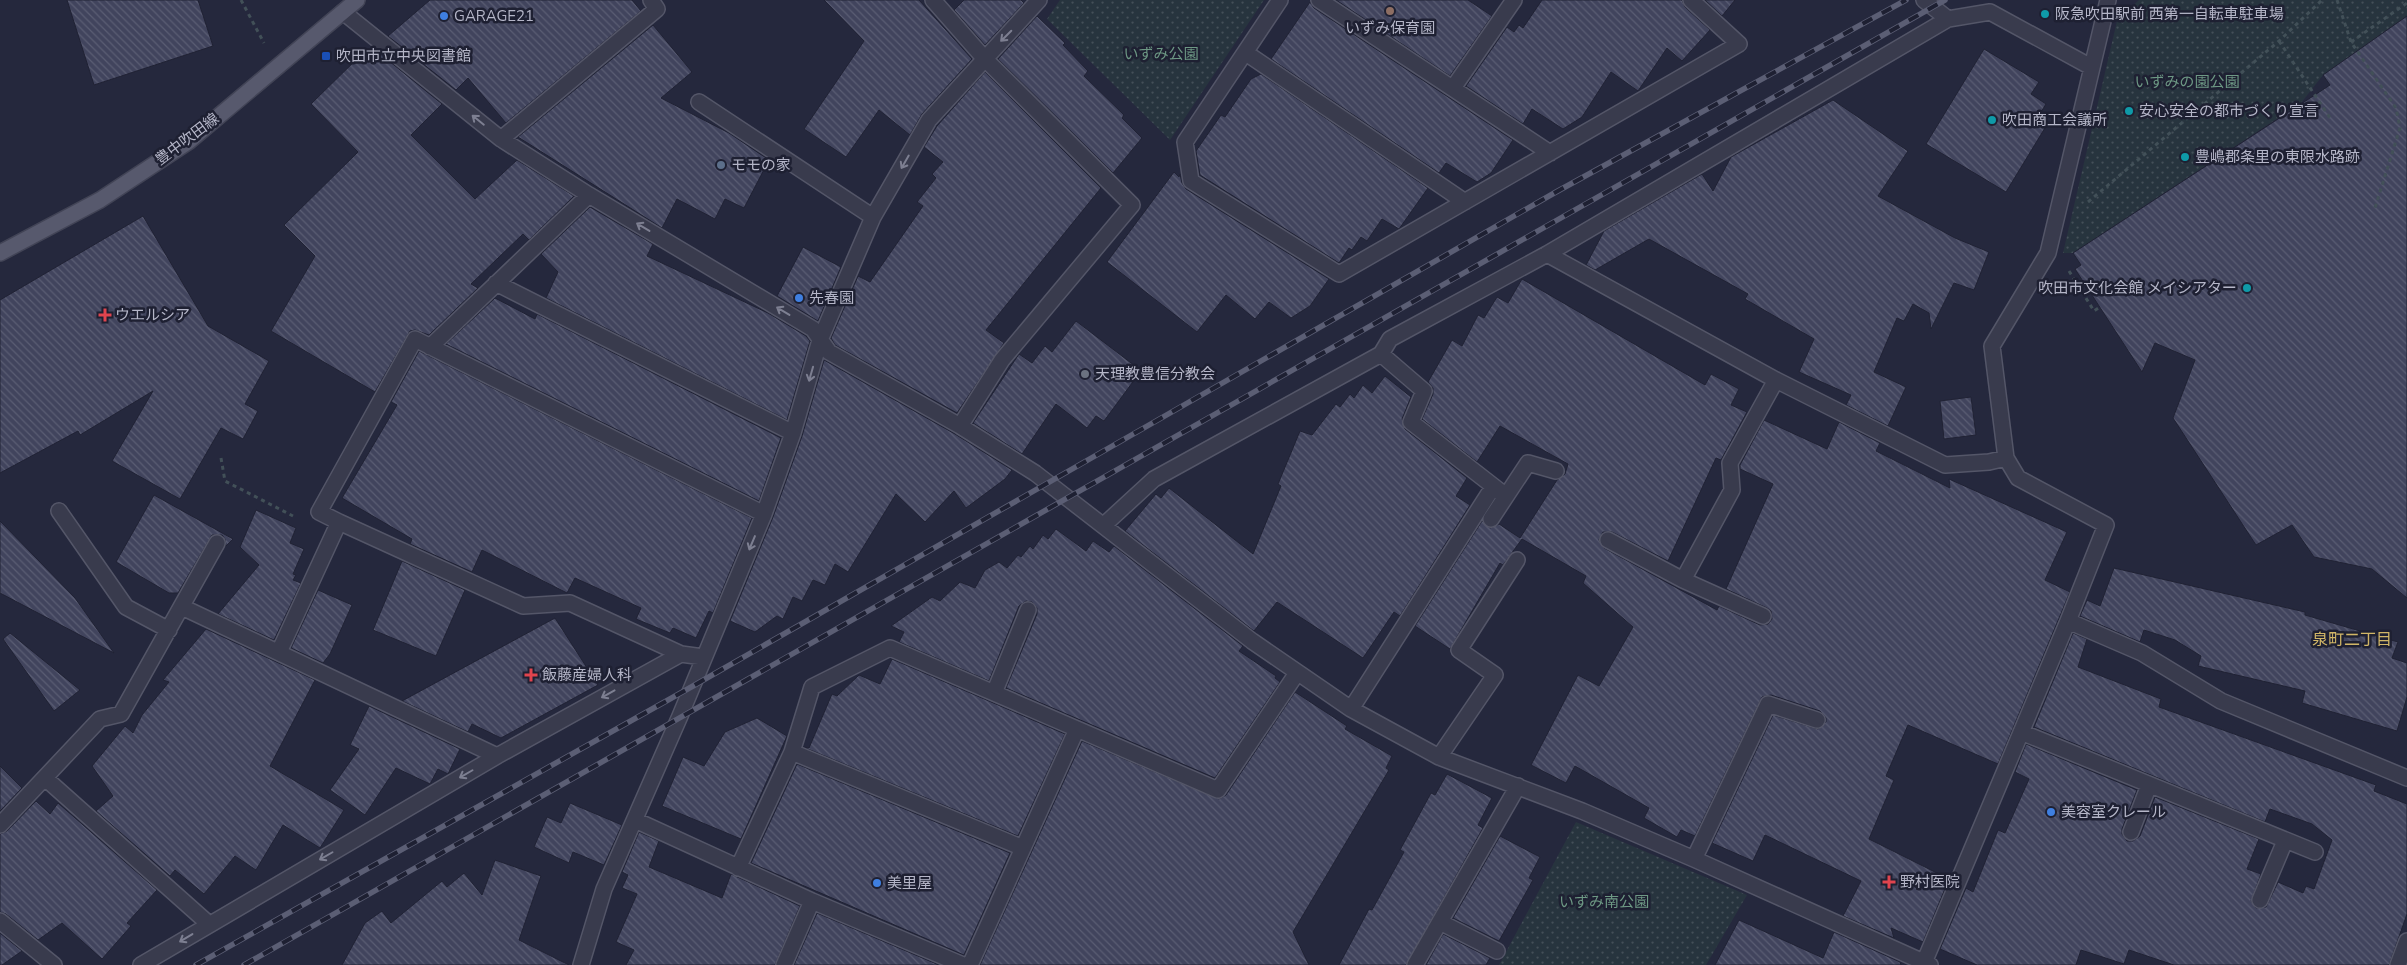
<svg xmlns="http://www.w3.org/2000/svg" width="2407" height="965" viewBox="0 0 2407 965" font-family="'Nunito Sans','Noto Sans JP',sans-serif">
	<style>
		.green { fill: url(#green-dots) }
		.building { fill: url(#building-back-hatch); stroke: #202234 }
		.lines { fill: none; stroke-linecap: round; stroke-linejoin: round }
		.minor-casing { stroke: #545668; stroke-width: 18 }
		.major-casing { stroke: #424456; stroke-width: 18 }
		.path { stroke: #425058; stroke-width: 3; stroke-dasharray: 4 4; stroke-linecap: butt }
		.minor { stroke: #393b4d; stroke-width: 15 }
		.major { stroke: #57596d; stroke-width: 15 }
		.rail-casing { stroke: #5b5e74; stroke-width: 5.5 }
		.rail { stroke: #1e2032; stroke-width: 4; stroke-dasharray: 11; stroke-linecap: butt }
		.oneway { stroke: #7d7f91 }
		.education-dot { fill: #8d6e63; stroke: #1e2032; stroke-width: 2 }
		.culture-dot { fill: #0f9aa8; stroke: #1e2032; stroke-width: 2 }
		.shop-dot { fill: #3f7fe0; stroke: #1e2032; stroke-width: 2 }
		.transit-dot { fill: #1a4fb4; stroke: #1e2032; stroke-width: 2 }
		.service-dot { fill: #5c6f8a; stroke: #1e2032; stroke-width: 2 }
		.health-dot { fill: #e0444e; stroke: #1e2032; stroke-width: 2 }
		.worship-dot { fill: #6b7280; stroke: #1e2032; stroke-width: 2 }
		.labels { text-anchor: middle; stroke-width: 5; stroke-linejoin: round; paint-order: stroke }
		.poi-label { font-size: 15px; fill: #b5b6c8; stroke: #1e2032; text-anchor: start }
		.park-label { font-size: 15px; fill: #6d9884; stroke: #1e2032 }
		.street-label { font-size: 15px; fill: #b5b6c8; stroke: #1e2032 }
		.neighbourhood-label { font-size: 16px; fill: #d1b667; stroke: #1e2032 }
	</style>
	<defs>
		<pattern id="green-dots" width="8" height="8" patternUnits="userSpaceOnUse" patternTransform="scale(1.25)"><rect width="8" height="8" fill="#27343e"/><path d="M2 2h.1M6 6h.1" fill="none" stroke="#444f58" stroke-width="1.8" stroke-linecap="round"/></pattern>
		<pattern id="building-back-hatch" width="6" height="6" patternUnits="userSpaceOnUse" patternTransform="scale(1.25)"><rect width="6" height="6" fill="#41445d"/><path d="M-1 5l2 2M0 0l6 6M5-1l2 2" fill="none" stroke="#5a5d73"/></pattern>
	</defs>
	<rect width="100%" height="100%" fill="#25283d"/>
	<!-- green -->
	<path class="green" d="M1060,0H1264L1170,140L1047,19Z
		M2139,0H2407V16L2323,75L2301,103L2073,253H2063L2117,21Z
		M1576,822L1747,895L1706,965H1499Z"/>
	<!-- building -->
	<path class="building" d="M67,0H198L213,46L94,85Z
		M430,0H632L641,11L506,123L468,78L456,90L388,36Z
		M824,0H919L972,59L922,114L910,135L879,110L846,157L804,129L864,41Z
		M964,0H1021L1024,3L985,45L954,10Z
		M1336,0H1468L1492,16L1450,76Z
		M1542,0H1682L1685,7L1710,30L1682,61L1667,48L1638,91L1611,72L1582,117L1563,129L1532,109L1523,124L1466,86L1507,27L1514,32L1519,25L1523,28Z
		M1705,0H1735L1722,16Z
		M1310,2L1314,8L1513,140L1491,173L1477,182L1446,163L1439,173L1271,59Z
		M1037,16L1065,43L1063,45L1088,71L1084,76L1124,115L1122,118L1142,138L1113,173L998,59Z
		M2407,16V598L2372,569L2314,557L2292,525L2256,545L2173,418L2195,360L2155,343L2142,372L2075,269L2081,265L2073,253L2330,85L2323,75Z
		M653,25L692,72L661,98L729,133L769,160L744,208L725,199L715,219L677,199L662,228L518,137Z
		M373,48L442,104L411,135L475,199L517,160L574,196L529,240L523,234L471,284L478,288L429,335L415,330L410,331L375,392L271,331L315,256L284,225L358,152L311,104L364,52L366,54Z
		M1984,49L2039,82L2031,94L2046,104L2038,117L2048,123L2006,192L1926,144Z
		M985,72L1101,188L986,330L1004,343L957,413L835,345L831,338L858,276L870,282L923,206L917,202L936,178L932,174L943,162L924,147L937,126Z
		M1261,74L1428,188L1399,229L1382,219L1367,241L1361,237L1352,250L1349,248L1339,263L1200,175L1196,151L1221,115L1225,117L1251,79Z
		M1833,100L1908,151L1878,196L1955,238L1989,252L1974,290L1954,283L1931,329L1929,313L1913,304L1904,321L1897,318L1874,372L1906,387L1888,426L1846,405L1851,395L1799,372L1814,339L1745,299L1748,294L1649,239L1595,270L1586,265L1604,231L1702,174L1713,191L1731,157Z
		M1174,172L1179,177L1180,174L1182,183L1186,189L1329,279L1310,306L1291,318L1269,302L1255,319L1226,295L1197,332L1107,262Z
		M590,207L653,244L647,256L768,313L806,336L810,341L787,420L546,298L558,272L541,254Z
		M143,216L208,326L269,361L245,404L258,411L243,439L221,428L180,499L112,461L153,391L80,435L78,431L0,473V300Z
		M803,247L841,267L818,321L777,296Z
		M1522,279L1705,385L1711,374L1739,389L1731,405L1747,412L1721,460L1716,458L1668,561L1612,532H1603L1599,540L1604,548L1717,610L1719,606L1760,625L1768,624L1772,619L1771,611L1767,608L1726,589L1773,484L1740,469V465L1764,420L1827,449L1839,422L1880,443L1876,451L1950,488L1949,479L2067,532L2045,580L2070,592L1998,764L1908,725L1886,776L1894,780L1869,839L1949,879L1923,942L1891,928L1894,938L1843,916L1861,881L1765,835L1753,861L1712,843L1773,715L1818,729L1826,722V718L1820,711L1771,695L1762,697L1695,836L1681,830L1677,837L1644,818L1649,808L1575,766L1566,783L1531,765L1578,675L1599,686L1633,627L1583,583L1586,576L1522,539L1503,565L1500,563L1450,649L1415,626L1482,521L1490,528L1499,524L1520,538L1557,480L1565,474L1568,464L1500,426L1477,462L1422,419L1433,394V388L1428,382L1452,340L1462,346L1478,315L1484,318L1497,297L1508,303Z
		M495,298L535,319L537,314L781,438L759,501L446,344Z
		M1076,321L1139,369L1136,373L1138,375L1104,421L1096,416L1087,428L1056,404L1022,454L973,423L1019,354L1032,363L1045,346L1052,352Z
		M419,351L752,518L713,613L709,611L696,638L673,628L670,633L636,619L641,608L575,578L567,593L482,550L472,572L410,544L412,539L342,498L397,405L391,402Z
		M824,360L955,434L1012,470L1005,479L966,508L954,491L925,522L896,494L848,572L835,564L825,585L813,580L802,601L793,597L783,619L777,616L755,632L730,621L773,517L802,436Z
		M1385,376L1411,397L1402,419L1405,429L1467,478L1456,496L1470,505L1400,616L1394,612L1363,658L1277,602L1254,631L1125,531L1156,494L1161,498L1169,488L1253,554L1281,486L1278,484L1300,431L1312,435L1336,404L1340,407L1350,394L1354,398L1363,385L1372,393Z
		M1971,397L1976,435L1944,439L1940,401Z
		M154,495L233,539L226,546L225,539L222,535H212L178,593H169L116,562Z
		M256,510L296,528L290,543L304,549L293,574L296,575L293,580L301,583L274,640L218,614L259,565L240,547Z
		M0,521L75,598L114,653L0,593Z
		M1056,529L1086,551L1093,541L1109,552L1114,546L1243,646L1239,651L1276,676L1275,678L1280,682L1215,778L1006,688L1037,614V608L1032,602L1026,601L1019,606L989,681L899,642L904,632L891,626L932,597L940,601L960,582L975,588L985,570L999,562L1007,568L1018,555L1021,557L1030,546L1033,549L1043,535L1048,539Z
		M402,561L465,590L436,656L373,630Z
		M2114,568L2305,612V615L2398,642L2392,658L2407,663V697L2397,731L2302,703L2305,691L2198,666L2201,656L2175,640L2144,630L2140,642L2080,616L2087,600L2100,606Z
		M318,590L352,605L330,654L323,663L291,648Z
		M555,618L598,685L501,738L472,724L468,732L402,701Z
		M206,629L315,680L270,766L344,810L320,848L283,825L256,870L235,856L204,894L175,870L170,876L96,811L113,796L92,766L125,726L133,733L142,715L169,682L163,680Z
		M10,633L80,690L54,711L3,639Z
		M2073,633L2087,639L2078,667L2161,699L2159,707L2376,785L2374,791L2407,804V914L2389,965H2174L2129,950L2124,964L2081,950L2076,965H1977L1940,949L1966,888L1973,892L1998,830L2005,833L2029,779L2015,772L2026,744L2137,790L2122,829V834L2127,841H2133L2140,836L2155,797L2259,839L2247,869L2261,874L2251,901L2256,908L2266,907L2278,882L2303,893L2306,886L2314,889L2332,840L2312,824L2270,809L2265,822L2034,727Z
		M892,659L1065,734L1018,836L803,747L809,748L832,694L837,696L859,675L880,684Z
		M1295,692L1347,726L1345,729L1392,756L1386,768L1389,770L1293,932L1309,965H980L1082,741L1219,799L1226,795Z
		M369,706L460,749L448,774L438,769L430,784L396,768L365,815L330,790L359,749L350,745Z
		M757,718L787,736L741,839L662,806L683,757L704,766L725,732Z
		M797,764L1010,853L964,955L751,863Z
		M0,766L22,788L0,811Z
		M1447,774L1492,798L1478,825L1483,828L1406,965H1339L1369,909L1372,910L1404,852L1400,850L1431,793L1435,795Z
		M36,801L50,814L58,803L157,890L127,923L131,926L102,959L62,923L38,940L6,914L0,912V834L7,831Z
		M570,803L622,825L604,865L573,852L569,863L534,847L547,817L561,823Z
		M639,832L659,841L649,867L722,898L731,874L800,906L775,965H626L634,950L616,942L637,894L622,888L628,875L622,872Z
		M1500,836L1540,857L1529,878L1533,880L1499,941L1453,918Z
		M495,860L541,876L519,940L569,965H342L365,923L382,911L391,923L442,881L447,887L464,873L482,895Z
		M817,913L939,965H794Z
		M1739,920L1823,958L1834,932L1900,962L1901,965H1715Z
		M0,933L22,951L2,965H0Z
		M1443,934L1490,958L1486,965H1426Z"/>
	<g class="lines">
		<defs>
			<path id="minor" d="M933,0L984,58L1132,205L1002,360L960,426
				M1280,0L1185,142L1191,181L1339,274L1739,44L1691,0
				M1319,0L1550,153
				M1924,0L1948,19L1990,12L2091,67
				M343,12L501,139L589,195L813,329L829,352L960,426L1035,473L1252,641L1351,709L1439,757L1582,811L1694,859L1930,965
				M1246,53L1465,202
				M1453,88L1514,0
				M699,102L873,217
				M501,139L657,9L651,0
				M1547,254L1776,380L1945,465L1989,462L2006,458
				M496,283L793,433
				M430,347L589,195
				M1381,354L1424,391L1411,422L1506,496
				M59,511L126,607L169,630
				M1491,519L1528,463L1556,471
				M339,522L319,512L415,339L764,514
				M1104,525L1154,479L1381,354L1390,339L1547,254L1948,19
				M1608,540L1683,580L1732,490L1730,463L1776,380
				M1683,580L1763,616
				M182,607L497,756
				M2068,621L2142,653L2221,701L2407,778
				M279,652L339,522L523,606L570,603L681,654L703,657
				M994,693L1028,610
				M1351,709L1493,487
				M2021,732L2315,852
				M792,752L812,687L890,648L1218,790L1297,673
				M1439,757L1495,675L1459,650L1517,560
				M45,778L209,924
				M635,820L812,901L963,965
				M0,825L100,719L121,714L217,543
				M2131,832L2149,785
				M1694,859L1768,704L1817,720
				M738,868L792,752L1023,848
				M2260,900L2285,841
				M0,921L54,965
				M1440,922L1497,951
				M141,965L497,756L681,654
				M581,965L604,889L680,716L764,514L793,433L820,340L873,217L929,120L1039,0
				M784,965L812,901
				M970,965L1077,729
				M1415,965L1518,786
				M1923,965L2068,621L2106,525L2018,478L2006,458L1992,346L2048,253L2108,0
				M2398,965L2407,941"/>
			<path id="major" d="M0,253L100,200L188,142L357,0"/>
		</defs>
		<!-- minor casing -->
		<use href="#minor" class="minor-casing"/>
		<!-- major casing -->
		<use href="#major" class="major-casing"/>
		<!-- path -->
		<path class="path" d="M241,0L264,43
			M2337,0L2351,42L2396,108L2400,128L2374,211
			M2279,41L2332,121
			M2351,42L2407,3
			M2088,202L2279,41L2322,0
			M2069,271L2094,311L2100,307
			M221,458L225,481L293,516"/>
		<!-- minor -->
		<use href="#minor" class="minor"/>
		<!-- major -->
		<use href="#major" class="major"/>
		<defs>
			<path id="rail" d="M196,965L693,686L1556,192L1906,0
				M244,965L1945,0"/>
		</defs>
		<!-- rail casing -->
		<use href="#rail" class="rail-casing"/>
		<!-- rail -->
		<use href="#rail" class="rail"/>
	</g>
	<!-- one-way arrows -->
	<defs><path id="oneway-shaft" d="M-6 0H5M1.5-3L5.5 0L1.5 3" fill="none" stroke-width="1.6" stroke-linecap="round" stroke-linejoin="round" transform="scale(1.25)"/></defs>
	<g class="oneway">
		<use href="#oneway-shaft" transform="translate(1006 36) rotate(135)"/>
		<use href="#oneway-shaft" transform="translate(478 120) rotate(-141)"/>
		<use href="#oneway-shaft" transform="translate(905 162) rotate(120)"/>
		<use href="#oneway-shaft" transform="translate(643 227) rotate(-149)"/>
		<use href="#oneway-shaft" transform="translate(783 311) rotate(-149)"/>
		<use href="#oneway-shaft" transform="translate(811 374) rotate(106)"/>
		<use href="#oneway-shaft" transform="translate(752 543) rotate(113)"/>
		<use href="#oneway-shaft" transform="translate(608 694) rotate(151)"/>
		<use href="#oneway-shaft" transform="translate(466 774) rotate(150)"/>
		<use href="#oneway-shaft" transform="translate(326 856) rotate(150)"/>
		<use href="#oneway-shaft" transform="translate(186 938) rotate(149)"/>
	</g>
	<!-- markers -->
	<circle class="education-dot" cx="1390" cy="11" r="5"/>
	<g class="culture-dot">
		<circle cx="2045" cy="14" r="5"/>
		<circle cx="2129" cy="111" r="5"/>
		<circle cx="1992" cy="120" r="5"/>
		<circle cx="2185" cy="157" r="5"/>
		<circle cx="2247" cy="288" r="5"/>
	</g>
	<g class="shop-dot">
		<circle cx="444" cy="16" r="5"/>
		<circle cx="799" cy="298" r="5"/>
		<circle cx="2051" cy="812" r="5"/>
		<circle cx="877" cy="883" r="5"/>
	</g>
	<rect class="transit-dot" x="321" y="51" width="10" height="10" rx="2.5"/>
	<circle class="service-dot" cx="721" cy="165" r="5"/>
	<g class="health-dot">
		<path d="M102.5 307.5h5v5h5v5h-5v5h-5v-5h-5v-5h5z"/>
		<path d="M528.5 667.5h5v5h5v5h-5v5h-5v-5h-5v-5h5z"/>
		<path d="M1886.5 874.5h5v5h5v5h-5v5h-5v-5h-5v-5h5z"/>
	</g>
	<circle class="worship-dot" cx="1085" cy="374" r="5"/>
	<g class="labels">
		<!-- poi labels -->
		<g class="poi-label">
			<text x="2055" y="19">阪急吹田駅前 西第一自転車駐車場</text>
			<text x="454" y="21">GARAGE21</text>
			<text x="1390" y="33" text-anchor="middle">いずみ保育園</text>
			<text x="336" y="61">吹田市立中央図書館</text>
			<text x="2139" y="116">安心安全の都市づくり宣言</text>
			<text x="2002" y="125">吹田商工会議所</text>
			<text x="2195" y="162">豊嶋郡条里の東限水路跡</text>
			<text x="731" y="170">モモの家</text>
			<text x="2237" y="293" text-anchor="end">吹田市文化会館 メイシアター</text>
			<text x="809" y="303">先春園</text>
			<text x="115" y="320">ウエルシア</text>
			<text x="1095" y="379">天理教豊信分教会</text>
			<text x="542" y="680">飯藤産婦人科</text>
			<text x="2061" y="817">美容室クレール</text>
			<text x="1900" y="887">野村医院</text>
			<text x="887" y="888">美里屋</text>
		</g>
		<!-- park labels -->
		<g class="park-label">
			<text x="1161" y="59">いずみ公園</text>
			<text x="2187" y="87">いずみの園公園</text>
			<text x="1604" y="907">いずみ南公園</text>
		</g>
		<!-- street labels -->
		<g class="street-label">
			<text transform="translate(187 139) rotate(-37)" y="5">豊中吹田線</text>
		</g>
		<!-- neighbourhood labels -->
		<g class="neighbourhood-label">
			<text x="2352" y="645">泉町二丁目</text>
		</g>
	</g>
</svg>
